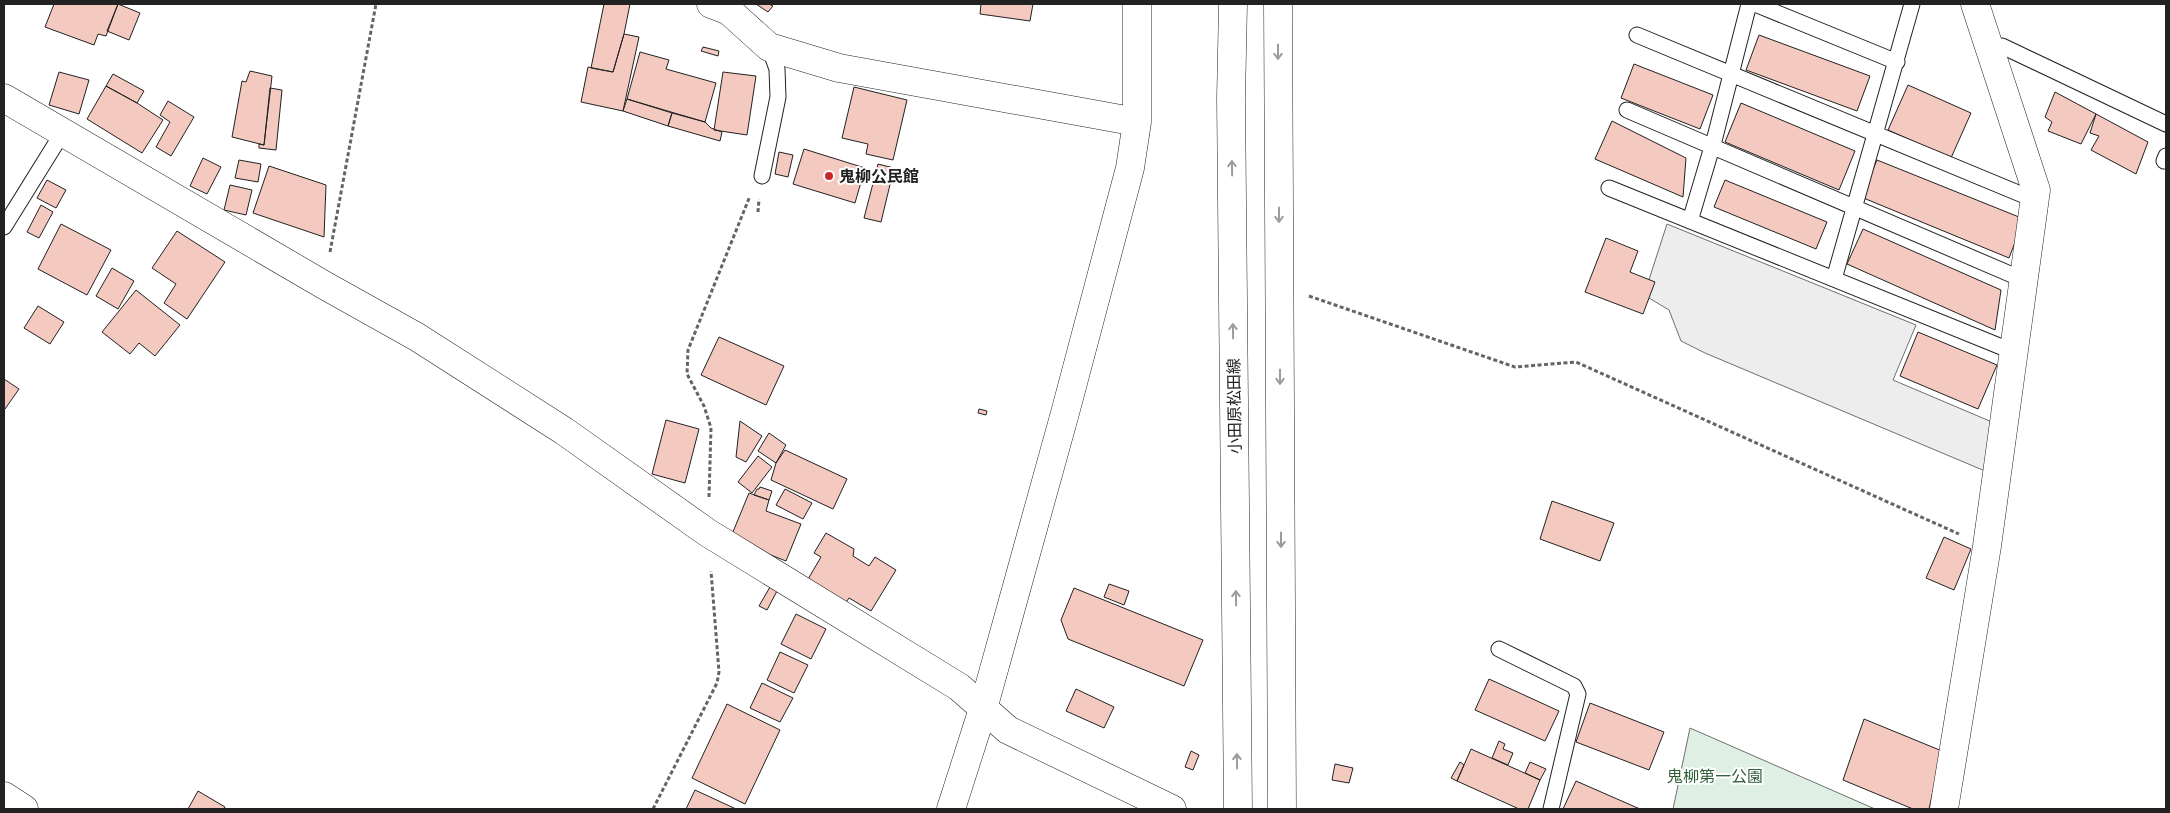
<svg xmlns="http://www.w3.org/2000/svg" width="2170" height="813" viewBox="0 0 2170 813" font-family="'Work Sans','Noto Sans JP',sans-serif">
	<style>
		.green { fill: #e0efe3; stroke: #6f6f6f }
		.parking { fill: #ededed; stroke: #6f6f6f }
		.building { fill: #f3c9c0; stroke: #222 }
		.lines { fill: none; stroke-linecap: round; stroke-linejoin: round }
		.service-casing { stroke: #222; stroke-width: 17 }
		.minor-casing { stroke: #222; stroke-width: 29 }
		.secondary-casing { stroke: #222; stroke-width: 29 }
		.path { stroke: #646464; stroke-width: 3; stroke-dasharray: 4 2.5; stroke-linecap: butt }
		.service { stroke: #fff; stroke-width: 15 }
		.minor { stroke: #fff; stroke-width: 28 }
		.secondary { stroke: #fff; stroke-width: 28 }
		.oneway { stroke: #9c9c9c }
		.poi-dot { fill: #c62828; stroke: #fff; stroke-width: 2 }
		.labels { text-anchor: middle; stroke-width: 4; stroke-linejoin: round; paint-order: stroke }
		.poi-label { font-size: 16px; font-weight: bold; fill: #222; stroke: #fff; text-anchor: start }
		.street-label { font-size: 16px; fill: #222; stroke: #fff }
		.park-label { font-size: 16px; fill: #2f5e38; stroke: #fff }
	</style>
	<rect width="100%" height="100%" fill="#fff"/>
	<!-- green -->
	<path class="green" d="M1690,728L1875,809H1673Z"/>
	<!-- parking -->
	<path class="parking" d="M1667,224L1916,325L1893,380L1992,422L1985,471L1705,353L1681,341L1669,310L1644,295Z"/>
	<!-- building -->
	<path class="building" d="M54,4H118L106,36L98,34L94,45L45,27Z
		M118,4L140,13L129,40L107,31Z
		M604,4H630L624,34L613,72L591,68Z
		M756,4H769L773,6L768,12Z
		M981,4H1033L1030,21L980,14Z
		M624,34L639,37L623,111L581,102L588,67L613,72Z
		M1759,35L1870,76L1857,111L1746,70Z
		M703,47L719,51L718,56L701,51Z
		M640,52L669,60L666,69L716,83L705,122L627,99Z
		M1634,64L1713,95L1700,129L1621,98Z
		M250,71L272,76L264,145L232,137L242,81L246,82Z
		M59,72L89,80L79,114L49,105Z
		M723,72L756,76L747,135L714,130Z
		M113,74L144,91L137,103L106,86Z
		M1908,85L1971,113L1951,158L1888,130Z
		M106,86L137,103L163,120L142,153L87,119Z
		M854,87L907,100L893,160L866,154L868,144L842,138Z
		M270,88L282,90L276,150L259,148V144L264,145Z
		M2055,92L2096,114L2081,144L2048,131L2052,122L2045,117Z
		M627,99L672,113L668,126L623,111Z
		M168,101L194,117L171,156L156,147L170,122L160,115Z
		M1741,103L1855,151L1839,190L1725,142Z
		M672,113L705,122L711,128L722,132L720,141L668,126Z
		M2096,114L2148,142L2136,174L2091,150L2099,136L2090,133Z
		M1612,121L1686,158L1683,197L1595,159Z
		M804,149L865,168L855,203L793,184Z
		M779,152L793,155L788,177L775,174Z
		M203,158L221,167L207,194L190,186Z
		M239,160L261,164L258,182L235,178Z
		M1877,160L2024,219L2009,258L1861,197Z
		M878,164L894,168L881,222L864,218Z
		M269,166L326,185L324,237L253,213Z
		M47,180L66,190L56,208L37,198Z
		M1725,180L1827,222L1816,249L1714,207Z
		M230,185L252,190L246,215L224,210Z
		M41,205L53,212L39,238L27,232Z
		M61,224L111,250L87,295L38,269Z
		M1863,229L2001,290L1995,330L1847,264Z
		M177,231L225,262L187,319L164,303L176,284L152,268Z
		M1606,238L1638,251L1630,272L1655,282L1643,314L1585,292Z
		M112,268L134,281L118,309L96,296Z
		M136,290L180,325L155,356L139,343L130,354L102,332Z
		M38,306L64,322L50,344L24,328Z
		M1918,332L1997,365L1978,409L1900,376Z
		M719,337L784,366L766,405L701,375Z
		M4,379L19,389L5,409L4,408Z
		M979,409L987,411L986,415L978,413Z
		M666,420L699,429L685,483L652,474Z
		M740,421L762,436L746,462L736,457Z
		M769,433L786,445L776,463L758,451Z
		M785,450L847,479L833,509L771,480L776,463Z
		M758,456L772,467L752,493L738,482Z
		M760,487L772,491L769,500L754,495L757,489H759Z
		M785,489L812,503L803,519L776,505Z
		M749,493L769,500L766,511L801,524L786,561L730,539Z
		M1552,501L1614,523L1600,561L1540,539Z
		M826,533L854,549L853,556L869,566L875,557L896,570L871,611L849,598L845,604L804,586L821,557L814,553Z
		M1944,537L1971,549L1954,590L1926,578Z
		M1109,584L1129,591L1124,605L1104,597Z
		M770,587L777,591L767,610L759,606Z
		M1074,588L1203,640L1184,686L1068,639L1061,620Z
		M796,614L826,629L811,659L781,644Z
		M780,652L808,665L794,693L767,680Z
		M1489,679L1559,711L1545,741L1475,710Z
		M762,683L793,698L780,722L750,708Z
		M1076,689L1114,707L1104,728L1066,711Z
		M1590,703L1664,732L1649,770L1576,742Z
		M727,704L780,730L745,804L692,778Z
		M1864,719L1942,751L1929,809H1913L1843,780Z
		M1499,741L1505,744L1503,749L1513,753L1508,765L1492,758Z
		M1471,749L1540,780L1528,809H1519L1457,781Z
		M1191,751L1199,755L1193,770L1185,767Z
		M1460,762L1464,765L1457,781L1451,778Z
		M1530,762L1546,769L1540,780L1525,773Z
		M1335,764L1353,768L1349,783L1332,780Z
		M1576,781L1640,809H1563Z
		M695,790L736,809H686Z
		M198,791L225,807L224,809H188Z"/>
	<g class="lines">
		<defs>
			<path id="service" d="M1755,4L1897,62
				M1637,35L2035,200
				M1990,50L2002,46L2166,124
				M1627,110L2024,280
				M2164,161L2166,156
				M762,176L778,97L777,69L769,47
				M1609,188L2014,352
				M1690,221L1715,137L1749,4
				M4,227L63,132
				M1834,279L1912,4
				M1499,649L1574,686L1578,694L1551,809"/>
			<path id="minor" d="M711,4L729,11L769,47L839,68L1137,122
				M4,98L324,285L417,337L564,431L708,533L959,687L1008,730L1172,809
				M4,796L24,809
				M951,809L983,709L1065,413L1130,168L1137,122V4
				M1944,809L1987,546L2036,190L1975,4"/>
			<path id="secondary" d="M1233,4L1231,98L1238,809
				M1278,4L1282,809"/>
		</defs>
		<!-- service casing -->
		<use href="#service" class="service-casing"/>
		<!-- minor casing -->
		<use href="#minor" class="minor-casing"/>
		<!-- secondary casing -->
		<use href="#secondary" class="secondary-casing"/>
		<!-- path -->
		<path class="path" d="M758,212L759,199
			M330,252L376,4
			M1309,296L1515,367L1576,362L1959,534
			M709,497L711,428L704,406L687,374L688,350L750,196
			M653,809L717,683L719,672L711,571"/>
		<!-- service -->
		<use href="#service" class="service"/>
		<!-- minor -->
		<use href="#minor" class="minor"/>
		<!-- secondary -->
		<use href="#secondary" class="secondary"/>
	</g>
	<!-- one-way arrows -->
	<defs><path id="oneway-shaft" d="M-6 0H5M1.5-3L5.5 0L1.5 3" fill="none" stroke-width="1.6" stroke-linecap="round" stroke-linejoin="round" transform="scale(1.25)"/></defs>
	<g class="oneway">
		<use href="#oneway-shaft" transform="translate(1278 52) rotate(90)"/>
		<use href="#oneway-shaft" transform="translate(1232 168) rotate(-91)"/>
		<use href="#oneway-shaft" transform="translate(1279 215) rotate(90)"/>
		<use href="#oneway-shaft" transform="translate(1233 331) rotate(-91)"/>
		<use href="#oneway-shaft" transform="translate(1280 377) rotate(90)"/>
		<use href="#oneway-shaft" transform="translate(1281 540) rotate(90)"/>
		<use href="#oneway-shaft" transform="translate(1236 598) rotate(-91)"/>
		<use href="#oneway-shaft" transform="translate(1237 761) rotate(-91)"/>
	</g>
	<!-- markers -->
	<circle class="poi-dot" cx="829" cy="176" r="5"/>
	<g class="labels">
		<!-- poi labels -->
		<g class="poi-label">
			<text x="839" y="182">鬼柳公民館</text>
		</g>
		<!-- street labels -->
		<g class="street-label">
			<text transform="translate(1234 406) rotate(-91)" y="6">小田原松田線</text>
		</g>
		<!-- park labels -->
		<g class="park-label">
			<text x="1715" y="782">鬼柳第一公園</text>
		</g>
	</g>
	<!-- border -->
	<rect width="2170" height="813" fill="none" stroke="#222222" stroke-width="10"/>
</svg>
